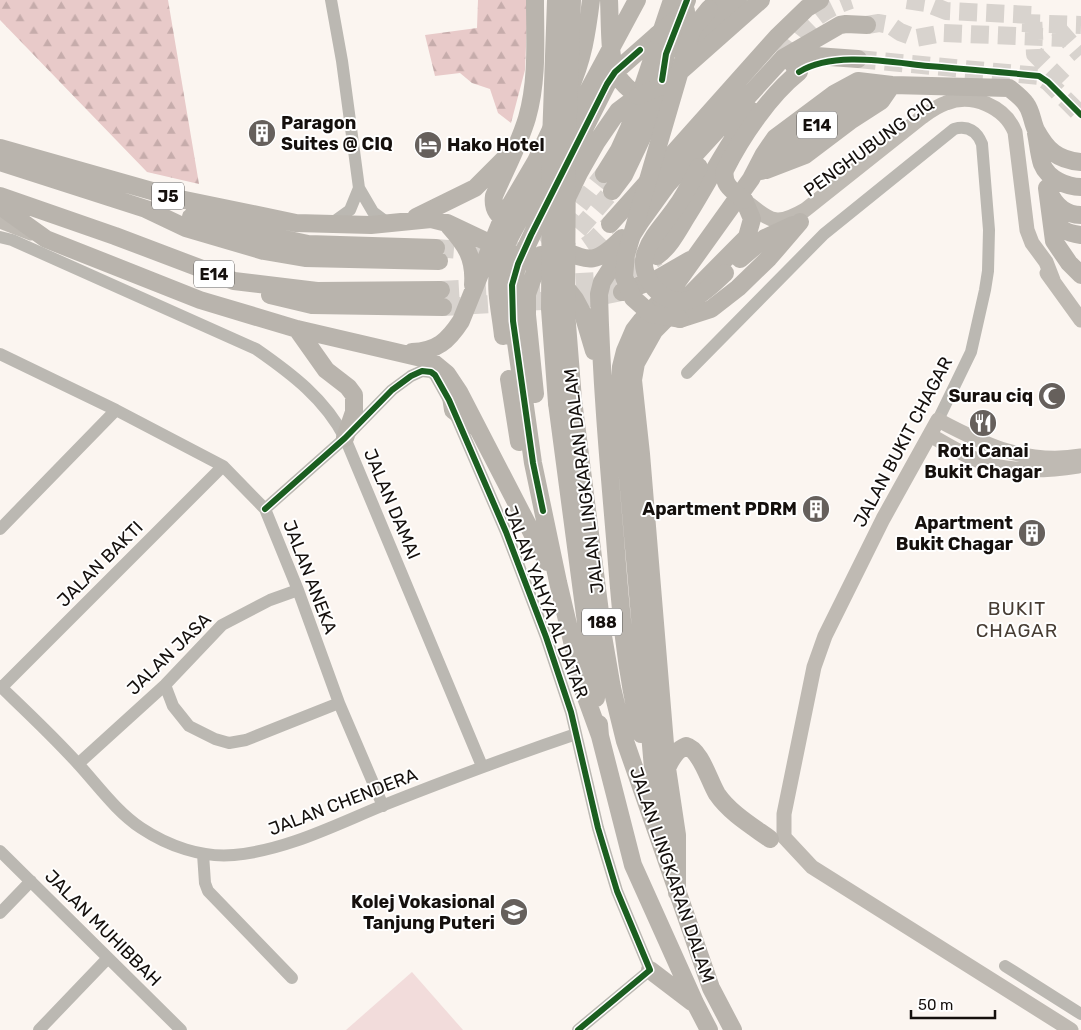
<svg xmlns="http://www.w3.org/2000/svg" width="1081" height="1030" viewBox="0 0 1081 1030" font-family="Rubik,sans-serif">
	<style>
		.forest { fill: url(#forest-firs) }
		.garden { fill: #f2dcdb }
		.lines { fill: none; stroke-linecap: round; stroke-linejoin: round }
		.highway-tunnel { stroke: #d8d3ce; stroke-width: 18; stroke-dasharray: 18 9; stroke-linecap: butt }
		.minor { stroke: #bbb8b2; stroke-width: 12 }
		.major { stroke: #bfbab3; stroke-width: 15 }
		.highway { stroke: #b9b4ad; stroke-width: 18 }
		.highway-bridge { stroke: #b9b4ad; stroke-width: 18 }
		.cycleway-casing { stroke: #fff; stroke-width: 9 }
		.cycleway { stroke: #1b5e20; stroke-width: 6 }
		.labels { text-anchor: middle; stroke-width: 4; stroke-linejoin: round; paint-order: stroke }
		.shield { fill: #fff; stroke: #5b5856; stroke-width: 1 }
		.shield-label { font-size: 16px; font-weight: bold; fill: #15100d }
		.poi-label { font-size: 18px; font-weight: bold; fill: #15100d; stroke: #fff; text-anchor: end }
		.street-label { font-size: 18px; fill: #15100d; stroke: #fff }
		.neighbourhood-label { font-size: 19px; letter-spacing: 1px; fill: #473d34; stroke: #fff }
	</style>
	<defs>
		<pattern id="forest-firs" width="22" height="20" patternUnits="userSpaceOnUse" patternTransform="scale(1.25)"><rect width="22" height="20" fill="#e8cac9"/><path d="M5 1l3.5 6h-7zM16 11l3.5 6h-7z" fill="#c6acab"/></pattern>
	</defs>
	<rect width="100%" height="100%" fill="#fbf5f0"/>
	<!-- forest -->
	<path class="forest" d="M0,0H168L199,184L147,172L0,20Z
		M478,0H528L525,70L511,123L498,113L490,89L472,83L460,73L435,76L425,35L477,28Z"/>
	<!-- garden -->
	<path class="garden" d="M412,972L463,1030H346Z"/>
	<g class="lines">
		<!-- highway-tunnel -->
		<path class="highway-tunnel" d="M907,0L926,3L946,11L1033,15L1035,54L1063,82
			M1022,23L1081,25
			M867,25L879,23L890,25L900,32L916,38L943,33L1066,38
			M1058,29L1081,55
			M783,58C805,27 814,12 851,0
			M858,59L1039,76L1048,82L1081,115
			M556,245L574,235L612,191
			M436,248L507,254L533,248L561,229L604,174
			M564,261L593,241L610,224
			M441,290L597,281L649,263L657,257
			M443,307L591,298L622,292"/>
		<!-- minor -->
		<path class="minor" d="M331,0L342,61L359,188L373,212L389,224
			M332,223L350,210L359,188
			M0,237L12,240L256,349C292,374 325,399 345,438L482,766
			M0,354L116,410L223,466L265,509L298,590L339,703L383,806
			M687,373L824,234L954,129C968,125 977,131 982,144L989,230L988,271L985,290L971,352L938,420
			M265,509L345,438L392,390L411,376L422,371L431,372L435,375L449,400L506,532L546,637L571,712L598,828L617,891L650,970L578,1030
			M0,529L116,410
			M165,685L173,706L189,726L215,739L229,743L246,740L339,703
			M0,686C27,712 55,738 80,766C99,787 117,812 141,828C168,846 202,858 234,855C287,850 335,825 384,805C447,780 511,756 576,734
			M2,687L223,466
			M78,764L165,685L222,625L270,600L298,590
			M0,851L181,1030
			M203,854L205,883L208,891L292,978
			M0,913L31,881
			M1005,966L1081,1014
			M39,1030L108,958"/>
		<!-- major -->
		<path class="major" d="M744,200C770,220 774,228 805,210L922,117C929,112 937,106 946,103C972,92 1005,107 1015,132L1027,230L1032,243L1046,262L1053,280
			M0,221L31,233
			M1047,273L1081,320
			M930,435C947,445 963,455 982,462C1012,473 1046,471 1078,466
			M1071,1030L812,867L784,837V814L814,667L825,636L883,519L938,420C985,445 1026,465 1081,456"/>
		<!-- highway -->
		<path class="highway" d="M709,9L718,0
			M683,52L699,35L738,0
			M794,66L816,56L858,59
			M569,90C583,60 587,32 591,0
			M566,132L637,0
			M1036,133C1038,143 1039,155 1042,164C1048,179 1067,187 1081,187
			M0,148L180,199L296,223L371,225L431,219L447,223L536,265L564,285L575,299L583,314L594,351
			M0,162L146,209L186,228L264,251L305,258L439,261
			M565,167L607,84L615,72L657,35
			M766,170L805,155L850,121L881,101L892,85
			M761,171L780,153L838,109L863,95L886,87
			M604,174L619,150L629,128L672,0
			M1047,188L1054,241L1069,263L1081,275
			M612,191L624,175L647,127L662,80L666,54L687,0
			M1049,192C1055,205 1066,215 1081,215
			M552,193L518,264L512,285L513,321L533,463L558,582L584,692L600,736
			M0,196L115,236L234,281L317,291L441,290
			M565,202L579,173L596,143L618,111L638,96C629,90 622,83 616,74C609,59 610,18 609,0
			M0,206L46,239L200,300L297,329L430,360L447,374L459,392L547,562
			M191,217L229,227L308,244L436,248
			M416,217L475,188L506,157
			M1051,217C1060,229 1065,233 1081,235
			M510,224C499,217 492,210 494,196C505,170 519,145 527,118C538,80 535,39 535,0
			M610,224L777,37L807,8L820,0
			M449,226C466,245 475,258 473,285
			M554,246C589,261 593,267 622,238
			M657,256C671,246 680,227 689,213C710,179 728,143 752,111
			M740,259L765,238L793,225
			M622,292L657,279L690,260
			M270,295L312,305L443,307
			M680,319L711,309L738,288L769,258L800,222
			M297,329L326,370L348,387L354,395V412L345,438
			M503,336C501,315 495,292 498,271C501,251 512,233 522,215C532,196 542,177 553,158
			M412,352C437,351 448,341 461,321L502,219L536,161L552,127
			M509,379L519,442
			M449,383L453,410L474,426
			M535,394L527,315V294L541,255
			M573,400L603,636L612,688L625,741L711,988L733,1030
			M557,403L596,698
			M599,724L600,736L633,865L695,1003L709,1030
			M641,734C625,670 620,604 615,538C608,457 601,376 599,294L602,282L611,268L641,221L667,185L783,58L840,25L846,24L867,25
			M667,768C671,759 676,750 686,746C701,750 709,781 717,794C730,813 752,826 770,839
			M659,838L620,385L621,367L625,351L634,330L641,321L673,288L751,179L764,154L775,138L834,94L858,81L892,85L1009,88C1015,93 1022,98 1026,104C1032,112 1032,122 1036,130C1047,150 1057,160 1081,162
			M677,893V835L667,768L641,454L633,380L636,363L654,331L747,237L752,219L744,200
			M650,970L692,1002"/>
		<!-- highway-bridge -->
		<path class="highway-bridge" d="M556,0L551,141L550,309L557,403
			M572,0L567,142L566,311L573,400
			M657,35L686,11
			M638,96L666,84L761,0
			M699,167C692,180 685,195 676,207C666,222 652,235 646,252C636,276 664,310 692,299C704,294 715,282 725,273
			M744,200C733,191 722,185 725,170C742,136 770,95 799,72
			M680,319L651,314L633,298L624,277L626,255L692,30L709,9"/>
		<defs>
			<path id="cycleway" d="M799,72C833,51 889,62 928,66C965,69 1002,72 1039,76L1048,82L1081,115
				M662,80L666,54L687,0
				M265,509L345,438L392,390L411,376L422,371L431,372L435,375L449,400L506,532L546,637L571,712L598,828L617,891L650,970L578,1030
				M543,511L533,463L513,321L512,285L518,264L531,235L607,84L615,72L640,50"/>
		</defs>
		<!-- cycleway casing -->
		<use href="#cycleway" class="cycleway-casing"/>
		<!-- cycleway -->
		<use href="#cycleway" class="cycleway"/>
	</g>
	<!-- icons -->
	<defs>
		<symbol id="building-disc" viewBox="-11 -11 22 22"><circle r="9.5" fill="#66605c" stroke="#fff"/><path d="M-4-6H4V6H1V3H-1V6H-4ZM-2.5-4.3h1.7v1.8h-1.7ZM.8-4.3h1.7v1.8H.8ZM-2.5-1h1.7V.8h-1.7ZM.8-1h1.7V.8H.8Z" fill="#fff"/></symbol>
		<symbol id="hotel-disc" viewBox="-11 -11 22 22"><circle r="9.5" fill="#66605c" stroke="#fff"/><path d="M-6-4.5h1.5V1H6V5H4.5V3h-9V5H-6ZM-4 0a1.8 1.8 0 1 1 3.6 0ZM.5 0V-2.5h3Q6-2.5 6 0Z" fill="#fff"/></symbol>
		<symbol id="mosque-disc" viewBox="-11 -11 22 22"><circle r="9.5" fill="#66605c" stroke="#fff"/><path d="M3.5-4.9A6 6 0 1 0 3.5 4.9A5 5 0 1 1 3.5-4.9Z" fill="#fff"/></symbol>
		<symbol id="restaurant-disc" viewBox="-11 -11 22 22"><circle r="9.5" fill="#66605c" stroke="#fff"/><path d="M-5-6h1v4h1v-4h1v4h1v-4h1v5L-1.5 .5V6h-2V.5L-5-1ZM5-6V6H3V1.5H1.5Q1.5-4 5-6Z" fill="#fff"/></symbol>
		<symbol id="university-disc" viewBox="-11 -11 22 22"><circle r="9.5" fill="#66605c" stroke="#fff"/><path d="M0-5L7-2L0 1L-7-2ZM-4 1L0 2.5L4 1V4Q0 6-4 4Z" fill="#fff"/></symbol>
	</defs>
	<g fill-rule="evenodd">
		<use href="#building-disc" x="246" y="117" width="32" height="32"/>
		<use href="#hotel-disc" x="412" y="129" width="32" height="32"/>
		<use href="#mosque-disc" x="1036" y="380" width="32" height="32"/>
		<use href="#restaurant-disc" x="967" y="407" width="32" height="32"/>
		<use href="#building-disc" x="800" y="493" width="32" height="32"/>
		<use href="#building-disc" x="1016" y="517" width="32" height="32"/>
		<use href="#university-disc" x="498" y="896" width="32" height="32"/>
	</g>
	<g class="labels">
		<!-- shield labels -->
		<g class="shield">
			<rect x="797" y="111.5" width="40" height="27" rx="4"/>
			<rect x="152" y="182.5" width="32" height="27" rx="4"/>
			<rect x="194" y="260.5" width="40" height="27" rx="4"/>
			<rect x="582" y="608.5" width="40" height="27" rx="4"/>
		</g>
		<g class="shield-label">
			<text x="817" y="131">E14</text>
			<text x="168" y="202">J5</text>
			<text x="214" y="280">E14</text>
			<text x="602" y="628">188</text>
		</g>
		<!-- poi labels -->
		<g class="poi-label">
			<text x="281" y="129" text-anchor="start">Paragon<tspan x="281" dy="21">Suites @ CIQ</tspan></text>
			<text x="447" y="151" text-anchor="start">Hako Hotel</text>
			<text x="1033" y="402">Surau ciq</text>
			<text x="983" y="457" text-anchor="middle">Roti Canai<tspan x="983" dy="21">Bukit Chagar</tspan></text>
			<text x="797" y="515">Apartment PDRM</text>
			<text x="1013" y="529">Apartment<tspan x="1013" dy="21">Bukit Chagar</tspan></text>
			<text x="495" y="908">Kolej Vokasional<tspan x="495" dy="21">Tanjung Puteri</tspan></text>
		</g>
		<!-- street labels -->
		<g class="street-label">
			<text transform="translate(869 147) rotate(-36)" y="6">PENGHUBUNG CIQ</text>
			<text transform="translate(903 442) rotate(-62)" y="6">JALAN BUKIT CHAGAR</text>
			<text transform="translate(584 481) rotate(-97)" y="6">JALAN LINGKARAN DALAM</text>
			<text transform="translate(392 504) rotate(67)" y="6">JALAN DAMAI</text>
			<text transform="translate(100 564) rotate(-45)" y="6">JALAN BAKTI</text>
			<text transform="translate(310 577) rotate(69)" y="6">JALAN ANEKA</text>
			<text transform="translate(546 602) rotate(69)" y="6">JALAN YAHYA AL DATAR</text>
			<text transform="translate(169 654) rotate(-44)" y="6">JALAN JASA</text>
			<text transform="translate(343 802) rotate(-21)" y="6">JALAN CHENDERA</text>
			<text transform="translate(672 875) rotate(71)" y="6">JALAN LINGKARAN DALAM</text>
			<text transform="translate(103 928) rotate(45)" y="6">JALAN MUHIBBAH</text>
		</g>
		<!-- neighbourhood labels -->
		<g class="neighbourhood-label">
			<text x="1017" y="615">BUKIT<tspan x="1017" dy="22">CHAGAR</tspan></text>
		</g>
	</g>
	<!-- scale -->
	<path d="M911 1010v8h84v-8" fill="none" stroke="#15100d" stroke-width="2.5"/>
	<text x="918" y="1010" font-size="15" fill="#15100d" stroke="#ffffff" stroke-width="4" paint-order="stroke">50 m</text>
</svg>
